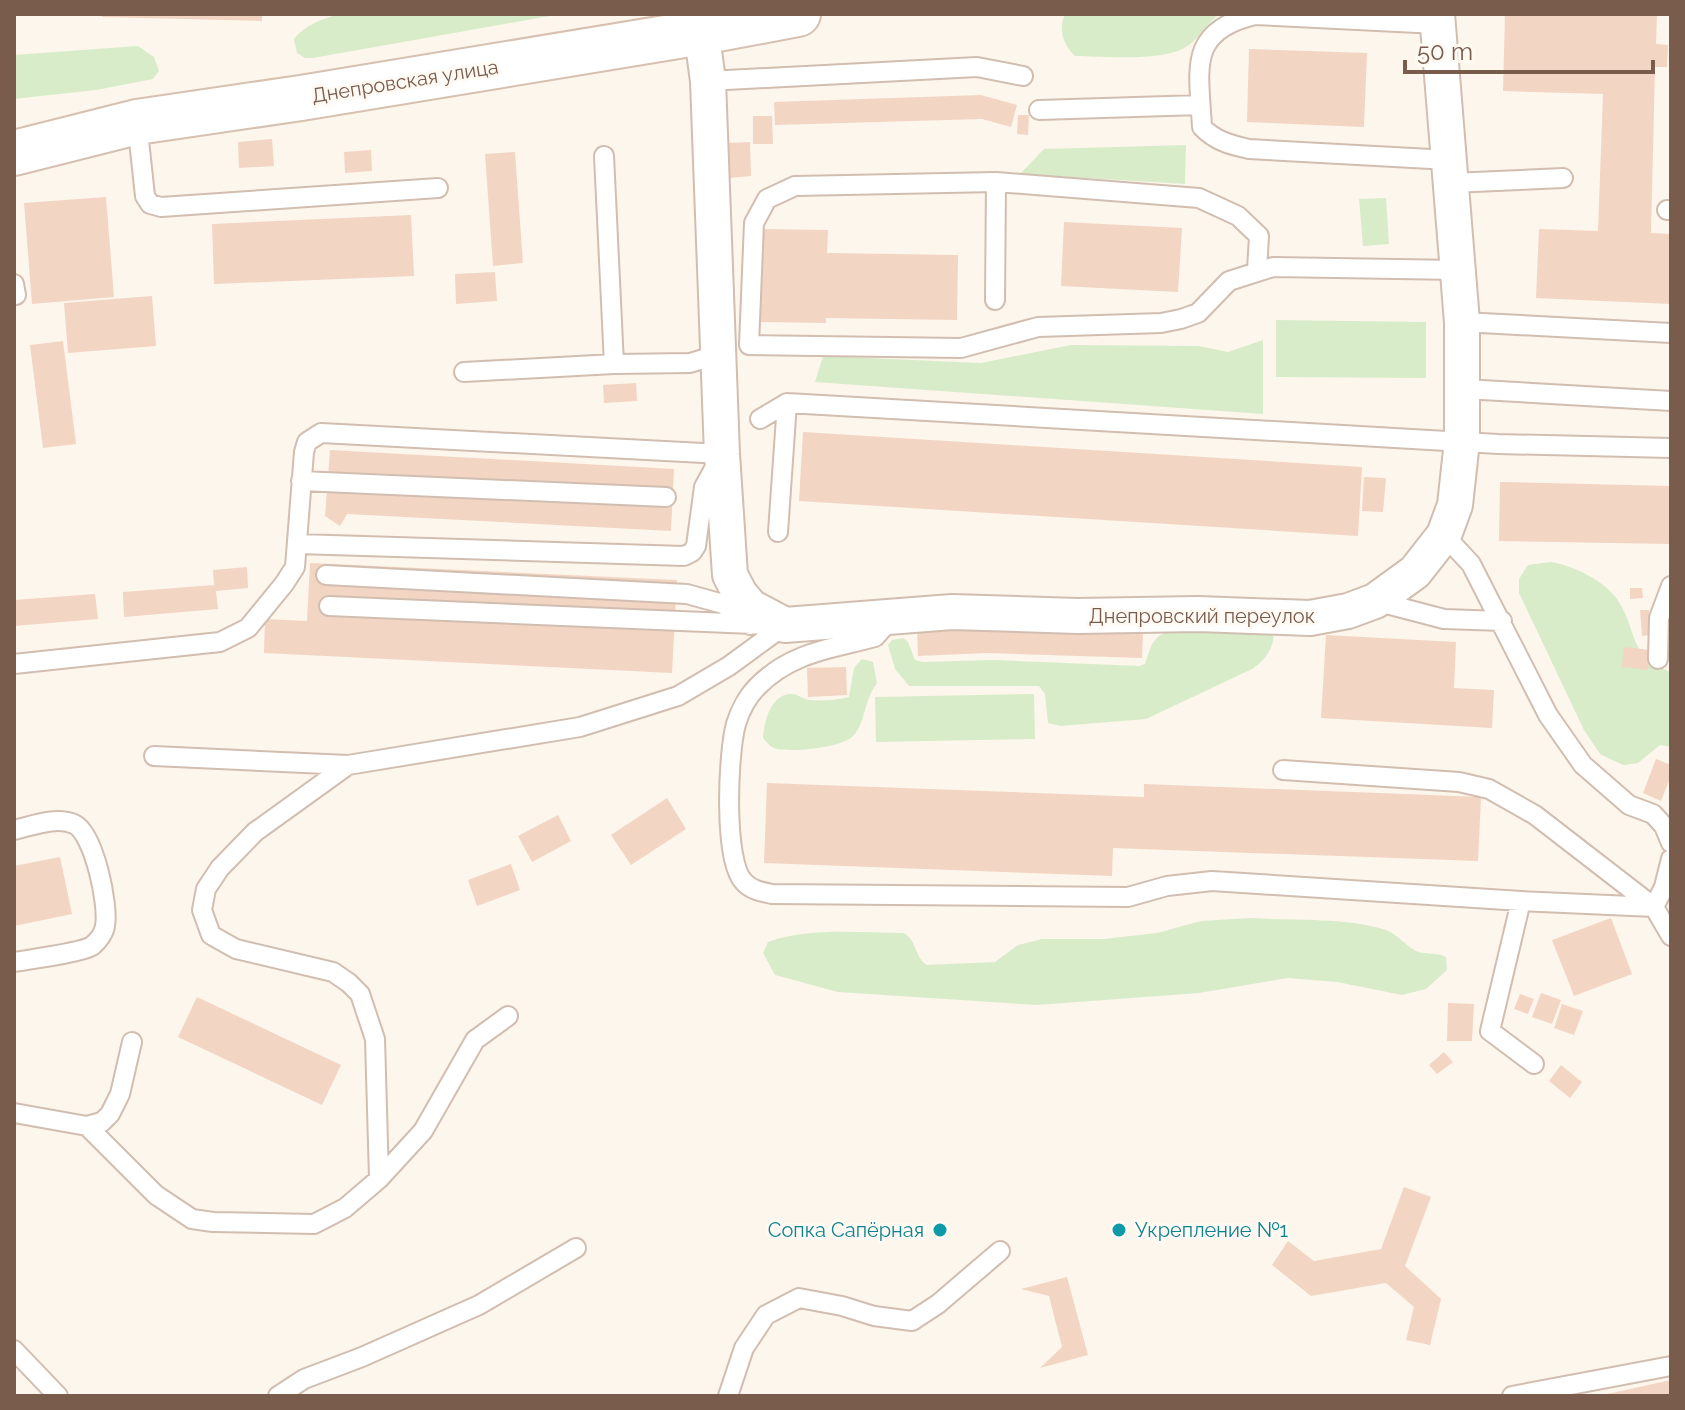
<svg xmlns="http://www.w3.org/2000/svg" width="1685" height="1410" viewBox="0 0 1685 1410" font-family="Raleway,sans-serif">
	<style>
		.green { fill: #d8ecc9 }
		.building { fill: #f3d5c3 }
		.lines { fill: none; stroke-linecap: round; stroke-linejoin: round }
		.service-casing { stroke: #d1beb0; stroke-width: 22 }
		.minor-casing { stroke: #d1beb0; stroke-width: 38 }
		.secondary-casing { stroke: #d6c0b0; stroke-width: 48 }
		.service { stroke: #fff; stroke-width: 18 }
		.minor { stroke: #fff; stroke-width: 34 }
		.secondary { stroke: #fff; stroke-width: 44 }
		.culture-dot { fill: #0f9aa8; stroke: #fffaf3; stroke-width: 3 }
		.labels { text-anchor: middle; stroke-width: 6; stroke-linejoin: round; paint-order: stroke }
		.street-label { font-size: 20px; fill: #7a5c4d; stroke: #fffaf3 }
		.culture-label { font-size: 20px; fill: #0d838f; stroke: #fffaf3; text-anchor: end }
	</style>
	<rect width="100%" height="100%" fill="#fdf6ec"/>
	<!-- green -->
	<path class="green" d="M338,14H561L313,58H305L297,53L294,39C306,24 321,20 338,14Z
		M1065,14H1220C1207,22 1201,36 1189,45C1165,63 1105,56 1075,56C1063,44 1058,30 1065,14Z
		M138,46L154,57L159,71L153,79L96,90L14,99V55Z
		M1186,145L1185,184L1020,174L1044,149Z
		M1386,198L1389,244L1363,246L1359,199Z
		M1276,320L1426,322V378L1276,377Z
		M1263,340V414L815,382L823,356L981,363L1071,345L1199,346L1228,352Z
		M1551,562C1574,566 1603,580 1617,599C1639,631 1626,655 1671,672V747L1660,745L1638,763L1623,765L1600,754L1584,730L1519,593V579L1528,565Z
		M1176,630L1273,631C1276,647 1264,661 1252,669L1146,719L1061,726L1048,723L1045,694L1039,686H909L895,669L888,645L892,640L903,638L908,642L915,660L923,662L992,660L1139,666L1145,664C1152,643 1153,634 1176,630Z
		M862,659L873,662L877,683C864,701 866,719 855,734C845,748 794,752 778,749C771,748 768,744 763,738C764,722 771,693 792,694C799,694 803,700 810,700C822,701 838,700 849,697L854,668Z
		M1034,694L1035,739L876,742L875,697Z
		M1250,918C1292,921 1346,917 1386,930C1398,935 1405,945 1416,951C1426,955 1437,952 1446,957L1447,970L1426,989L1402,995L1337,982L1288,978L1199,993L1037,1005L838,992L775,975L763,953L768,942C810,927 860,933 904,933C918,942 914,957 927,965L995,962L1018,945L1042,939H1104L1157,933L1201,921Z"/>
	<!-- building -->
	<path class="building" d="M102,14H262V21L102,17Z
		M1505,14H1657L1656,44L1668,45L1667,67H1655L1651,233L1671,234V304L1536,298L1539,229L1598,231L1603,94L1503,91Z
		M1249,49L1367,53L1364,127L1247,122Z
		M981,95L1017,105L1011,127L982,119L775,125L774,102Z
		M1018,115H1029L1028,135L1017,134Z
		M753,116H772L773,144H753Z
		M272,139L274,166L239,168L238,142Z
		M750,142L751,176L728,178L726,143Z
		M371,150L372,171L345,173L344,152Z
		M515,152L523,263L493,266L485,154Z
		M106,197L114,297L32,304L24,203Z
		M411,215L414,276L214,284L212,224Z
		M1064,222L1182,228L1178,292L1061,286Z
		M760,229L828,230L827,253L958,255L957,320L826,318V323L758,322Z
		M495,272L497,301L456,304L455,274Z
		M152,296L156,346L68,353L64,303Z
		M63,341L76,444L43,448L30,345Z
		M636,383L637,401L604,403L603,385Z
		M803,432L1362,467L1358,536L799,501Z
		M330,450L674,469L671,531L347,514L340,526L325,516Z
		M1364,477L1386,478L1383,512L1362,511Z
		M1500,482L1671,486V544L1499,541Z
		M310,563L677,580L672,673L264,653L265,619L307,621Z
		M247,567L248,588L216,591L218,609L124,617L123,592L214,585L213,570Z
		M1630,588H1642L1643,598L1630,599Z
		M95,594L98,619L14,626V600Z
		M1640,610H1649L1651,635L1642,636Z
		M990,627L1143,632L1142,658L987,653L918,656L917,630Z
		M1326,635L1456,642L1454,688L1494,690L1492,728L1321,718Z
		M1624,647L1650,650L1648,670L1622,667Z
		M846,667L847,695L808,697L807,668Z
		M1656,759L1671,765V776L1661,801L1643,793Z
		M767,783L1144,797V784L1481,797L1478,861L1113,848L1112,876L764,863Z
		M667,798L686,829L631,865L611,835Z
		M558,815L571,841L532,862L518,836Z
		M60,857L72,914L14,926V866Z
		M511,864L520,890L477,906L468,880Z
		M1611,918L1632,974L1574,996L1552,940Z
		M1541,993L1561,1000L1552,1024L1532,1017Z
		M1520,994L1534,999L1528,1014L1514,1009Z
		M197,997L341,1065L322,1105L178,1037Z
		M1448,1003L1474,1004L1472,1041H1447Z
		M1562,1004L1583,1011L1574,1035L1554,1028Z
		M1444,1052L1453,1062L1437,1074L1429,1065Z
		M1561,1065L1582,1082L1570,1098L1549,1081Z
		M1404,1187L1431,1197L1405,1266L1441,1299L1430,1345L1406,1340L1414,1307L1386,1283L1311,1296L1272,1265L1288,1241L1314,1261L1381,1249Z
		M1067,1277L1088,1355L1040,1368L1062,1347L1049,1296L1021,1289Z
		M1671,1380V1396H1603V1395Z"/>
	<g class="lines">
		<defs>
			<path id="service" d="M1438,24L1255,15C1187,31 1199,69 1202,127C1215,141 1231,145 1249,149L1449,160
				M708,81L977,67L1023,76
				M1039,110L1200,105
				M137,122L145,196L150,204L161,207L438,188
				M604,156L614,364
				M1451,183L1563,178
				M1667,210H1671
				M1257,270L1259,236L1238,216L1199,198L996,182L795,186L767,199L754,223L749,345L961,348L1038,327L1161,323L1181,319L1198,313L1229,281L1273,267L1459,270
				M14,284L16,295
				M995,300L996,182
				M1462,322L1671,333
				M464,372L614,364L690,363L723,353
				M1464,389L1671,401
				M760,419L787,403L1498,444L1671,448
				M301,481L666,497
				M778,532L787,403
				M1444,535L1471,564L1548,715L1583,765L1629,805L1653,814L1664,826L1671,843
				M326,575L687,594L723,604L750,625
				M1375,601L1444,619L1502,621
				M329,606L774,625
				M885,618L883,628L875,637C831,649 791,652 757,687C748,696 740,711 736,724C728,752 723,862 744,882C751,890 762,892 772,894L1128,897L1167,886L1212,881L1521,901L1654,907L1664,887L1671,859
				M1658,659L1659,618L1671,586
				M14,664L220,642L248,628L284,584L295,567L304,452L307,442L321,433L722,454L704,487L696,546L692,552L684,556L298,544
				M154,756L348,765
				M1283,770L1459,782L1489,789L1535,815L1654,907L1671,936
				M14,830C32,826 56,816 74,824C94,833 109,905 105,926C104,933 98,941 92,946C80,953 30,959 14,962
				M1521,901L1490,1031L1534,1064
				M14,1113L87,1126L102,1122L110,1114L120,1094L132,1042
				M87,1126L156,1195L192,1219L213,1222L314,1224L345,1208L379,1179L375,1039L360,994L349,983L333,972L236,949L211,935L202,910L206,889L220,868L255,832L348,765L580,727L678,696L729,666L785,625
				M379,1179L423,1131L475,1040L508,1016
				M14,1350L58,1396
				M278,1396L304,1379L362,1357L479,1305L576,1248
				M728,1396L744,1348L766,1315L799,1298L842,1306L874,1316L912,1321L938,1304L1000,1251
				M1512,1396L1671,1366"/>
			<path id="minor" d="M699,14L708,81L722,454L730,575L740,594L751,607L785,625L952,612L1077,616L1198,614L1310,618L1348,611L1375,601L1415,572L1444,535L1455,505L1462,441V322L1437,14"/>
			<path id="secondary" d="M14,153L137,122L301,98L702,32L798,14"/>
		</defs>
		<!-- service casing -->
		<use href="#service" class="service-casing"/>
		<!-- minor casing -->
		<use href="#minor" class="minor-casing"/>
		<!-- secondary casing -->
		<use href="#secondary" class="secondary-casing"/>
		<!-- service -->
		<use href="#service" class="service"/>
		<!-- minor -->
		<use href="#minor" class="minor"/>
		<!-- secondary -->
		<use href="#secondary" class="secondary"/>
	</g>
	<!-- markers -->
	<g class="culture-dot">
		<circle cx="940" cy="1230" r="8"/>
		<circle cx="1119" cy="1230" r="8"/>
	</g>
	<g class="labels">
		<!-- street labels -->
		<g class="street-label">
			<text transform="translate(405 81) rotate(-9)" y="7">Днепровская улица</text>
			<text x="1202" y="623">Днепровский переулок</text>
		</g>
		<!-- culture labels -->
		<g class="culture-label">
			<text x="924" y="1237">Сопка Сапёрная</text>
			<text x="1135" y="1237" text-anchor="start">Укрепление №1</text>
		</g>
	</g>
	<!-- border -->
	<rect width="1685" height="1410" fill="none" stroke="#7a5c4d" stroke-width="32"/>
	<!-- scale -->
	<path d="M1405 60v12h248v-12" fill="none" stroke="#7a5c4d" stroke-width="4"/>
	<text x="1417" y="60" font-size="24" fill="#7a5c4d" stroke="#fffaf3" stroke-width="6" paint-order="stroke">50 m</text>
</svg>
